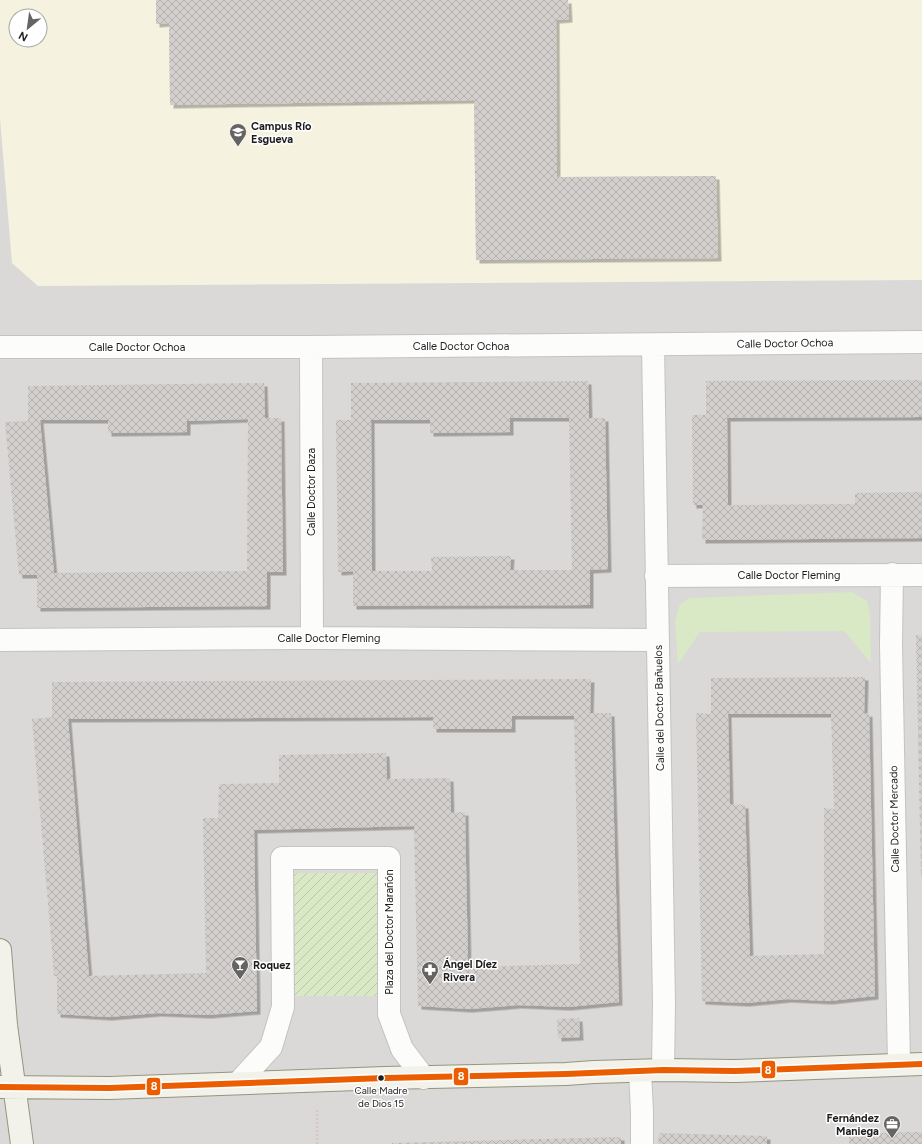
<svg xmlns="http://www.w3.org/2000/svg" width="922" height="1144" viewBox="0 0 922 1144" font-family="Figtree,sans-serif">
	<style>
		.residential { fill: #dad9d7; fill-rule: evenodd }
		.education { fill: #f5f3e0; fill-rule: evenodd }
		.grass { fill: #d9e8c5 }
		.garden { fill: url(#garden-furrows) }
		.building { fill: url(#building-cross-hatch); fill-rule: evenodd; filter: url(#shadow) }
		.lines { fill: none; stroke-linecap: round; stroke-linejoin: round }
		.street-casing { stroke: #c4c3c2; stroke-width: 24 }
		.secondary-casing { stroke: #94947f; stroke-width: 24 }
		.path { stroke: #d5c8c6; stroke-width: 2.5; stroke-dasharray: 2 2; stroke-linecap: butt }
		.street { stroke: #fcfcfb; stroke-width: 22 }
		.secondary { stroke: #f3f2ea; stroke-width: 22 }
		.bus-1-casing { stroke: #fff; stroke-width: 9 }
		.bus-1 { stroke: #ea5d00; stroke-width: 6 }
		.bus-dot { fill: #1d1d1d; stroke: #fff; stroke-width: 1.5 }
		.labels { text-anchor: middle; stroke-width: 3; stroke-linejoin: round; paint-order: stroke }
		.bus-label { font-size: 10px; fill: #1d1d1d; stroke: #fff }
		.poi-label { font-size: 11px; font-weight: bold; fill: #1d1d1d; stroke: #fff; text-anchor: start }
		.street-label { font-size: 11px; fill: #1d1d1d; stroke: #fff }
		.line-badge { stroke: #fff; stroke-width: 1.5 }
		.badge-label { font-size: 11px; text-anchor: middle; font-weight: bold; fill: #fff }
	</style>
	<defs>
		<pattern id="garden-furrows" width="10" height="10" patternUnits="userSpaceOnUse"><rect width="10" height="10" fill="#d9e8c5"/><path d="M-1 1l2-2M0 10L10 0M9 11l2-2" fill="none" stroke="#bac7a9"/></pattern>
		<pattern id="building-cross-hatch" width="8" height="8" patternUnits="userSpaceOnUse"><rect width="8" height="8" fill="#d2cfcd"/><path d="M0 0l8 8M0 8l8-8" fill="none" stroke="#b4b1b0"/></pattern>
		<filter id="shadow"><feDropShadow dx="3.5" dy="3.5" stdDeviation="0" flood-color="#0004"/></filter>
	</defs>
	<rect width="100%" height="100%" fill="#ebe9e6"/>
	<!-- residential -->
	<path class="residential" d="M0,0H922V1144H0ZM16,16H40V40H16Z"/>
	<!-- education -->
	<path class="education" d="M0,0H156V24L169,23L170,105L474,100L476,260H526L718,258L716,176L557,177L556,20L568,19V0H922V280L38,286L12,263L0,118ZM16,16H40V40H16Z"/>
	<!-- grass -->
	<path class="grass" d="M852,592L867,601L870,616L871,663L844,631L700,632L678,664L675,621L680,604L690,598Z"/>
	<!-- garden -->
	<path class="garden" d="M294,873H378V996H295Z"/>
	<!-- building -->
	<path class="building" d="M156,0H568L569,19L556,20L557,177L716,176L718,258L476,260L474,100L170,105L169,23L156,24Z
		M922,380V417L727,418L728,505L855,504V493L922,492V538L702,540L703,505H693L692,415H706V381Z
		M588,381L589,418H605L608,569L590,570V605L353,606V571L338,572L336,420H351V383ZM510,418H569L572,570H510L511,556L431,557L432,571H372L371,420H430V433L510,432Z
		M264,383L265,418H281L283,572H267V606L37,608V575H19L5,422L28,421V386ZM248,419L247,571L54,573L40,420H108V433L187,432V421Z
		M916,635H922V877H921Z
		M865,677L864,714L869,713L875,996L829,1001L788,999L746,1003L702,1001L696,713L711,714V678ZM728,714H831L834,809L824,808V954L750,956L745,805L730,804Z
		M591,679L590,713H611L619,1002L568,1007L518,1005L469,1009L418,1006L414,826L254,830L257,1011L208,1015L158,1013L108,1017L57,1014V976H54L51,938L32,719L52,717V682ZM512,716H574L580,964L468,967L465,812L451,813L450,778L387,779L386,753L279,755V783L219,784L218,818H203L206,973L89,976L68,719L433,717V729H512Z
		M579,1018L580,1037L558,1038L557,1019Z
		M908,1132H922V1144H849V1134Z
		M659,1133L767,1136V1144H658Z
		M621,1137V1144H392V1143Z"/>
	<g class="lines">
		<defs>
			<path id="street" d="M653,345L664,1004L663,1070
				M0,347H311L922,342
				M311,347L312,638
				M892,574L891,644L899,1064
				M656,576L922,575
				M0,640L312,638L658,640
				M640,1071L642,1112V1144
				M238,1083L271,1047L283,1007L282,858H389V1014L402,1049L424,1078"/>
			<path id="secondary" d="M0,950L6,1025L22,1144
				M0,1087L109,1088L385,1078L566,1074L594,1072L663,1070L735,1071L922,1064"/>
		</defs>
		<!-- street casing -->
		<use href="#street" class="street-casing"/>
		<!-- secondary casing -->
		<use href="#secondary" class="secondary-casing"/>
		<!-- path -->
		<path class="path" d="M317,1144V1109"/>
		<!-- street -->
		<use href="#street" class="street"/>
		<!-- secondary -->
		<use href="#secondary" class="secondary"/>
		<defs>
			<path id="bus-1" d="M0,1087L109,1088L385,1078L566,1074L663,1070L735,1071L922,1064"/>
		</defs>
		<!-- bus-1 casing -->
		<use href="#bus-1" class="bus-1-casing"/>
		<!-- bus-1 -->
		<use href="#bus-1" class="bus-1"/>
	</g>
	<!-- icons -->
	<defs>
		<symbol id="university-pin" viewBox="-11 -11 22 30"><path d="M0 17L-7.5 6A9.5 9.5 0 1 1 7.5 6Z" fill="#656463" stroke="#fff"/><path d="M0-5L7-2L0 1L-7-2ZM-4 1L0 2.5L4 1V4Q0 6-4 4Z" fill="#fff"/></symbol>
		<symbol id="bar-pin" viewBox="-11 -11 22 30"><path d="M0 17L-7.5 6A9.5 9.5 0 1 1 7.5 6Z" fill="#656463" stroke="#fff"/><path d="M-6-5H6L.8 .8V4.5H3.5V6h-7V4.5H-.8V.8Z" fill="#fff"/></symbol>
		<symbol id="pharmacy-pin" viewBox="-11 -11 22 30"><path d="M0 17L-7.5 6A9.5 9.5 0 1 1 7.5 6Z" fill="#656463" stroke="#fff"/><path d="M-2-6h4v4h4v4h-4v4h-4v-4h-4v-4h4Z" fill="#fff"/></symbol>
		<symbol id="office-pin" viewBox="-11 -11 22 30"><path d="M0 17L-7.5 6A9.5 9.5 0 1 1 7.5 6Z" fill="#656463" stroke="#fff"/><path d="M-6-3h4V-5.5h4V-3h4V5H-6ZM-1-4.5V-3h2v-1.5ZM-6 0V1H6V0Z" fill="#fff"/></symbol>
	</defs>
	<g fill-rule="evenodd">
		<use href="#university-pin" x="228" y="122" width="20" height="27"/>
		<use href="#bar-pin" x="230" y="955" width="20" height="27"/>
		<use href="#pharmacy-pin" x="420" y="960" width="20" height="27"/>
		<use href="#office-pin" x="882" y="1114" width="20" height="27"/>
	</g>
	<!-- markers -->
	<circle class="bus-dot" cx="381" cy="1078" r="3.5"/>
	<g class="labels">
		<!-- bus labels -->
		<g class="bus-label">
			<text x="381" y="1094">Calle Madre<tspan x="381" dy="13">de Dios 15</tspan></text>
		</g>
		<!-- poi labels -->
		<g class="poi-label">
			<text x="251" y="130">Campus Río<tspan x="251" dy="13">Esgueva</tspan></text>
			<text x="443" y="968">Ángel Díez<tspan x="443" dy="13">Rivera</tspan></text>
			<text x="253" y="969">Roquez</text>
			<text x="879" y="1122" text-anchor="end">Fernández<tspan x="879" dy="13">Maniega</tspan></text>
		</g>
		<!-- street labels -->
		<g class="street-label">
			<text transform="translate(785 343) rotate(-1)" y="4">Calle Doctor Ochoa</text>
			<text x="461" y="350">Calle Doctor Ochoa</text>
			<text x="137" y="351">Calle Doctor Ochoa</text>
			<text transform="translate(311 492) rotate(-90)" y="4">Calle Doctor Daza</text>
			<text x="789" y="579">Calle Doctor Fleming</text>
			<text x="329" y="642">Calle Doctor Fleming</text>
			<text transform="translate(659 708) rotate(-91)" y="4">Calle del Doctor Bañuelos</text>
			<text transform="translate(894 819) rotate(-91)" y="4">Calle Doctor Mercado</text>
			<text transform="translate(389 932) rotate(-90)" y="4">Plaza del Doctor Marañón</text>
		</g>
	</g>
	<g class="line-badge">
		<rect x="761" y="1060" width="15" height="19" rx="4" fill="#ea5d00"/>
		<rect x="453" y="1067" width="16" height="19" rx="4" fill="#ea5d00"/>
		<rect x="146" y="1077" width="15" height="19" rx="4" fill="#ea5d00"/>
	</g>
	<g class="badge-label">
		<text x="768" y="1074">8</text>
		<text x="461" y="1080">8</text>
		<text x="154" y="1090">8</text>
	</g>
	<!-- north arrow -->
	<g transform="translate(28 28) rotate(209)"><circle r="19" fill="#ffffff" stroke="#a5a5a5"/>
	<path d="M0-3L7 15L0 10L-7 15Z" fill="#656463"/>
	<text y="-6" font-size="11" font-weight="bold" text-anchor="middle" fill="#1d1d1d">N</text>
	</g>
</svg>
